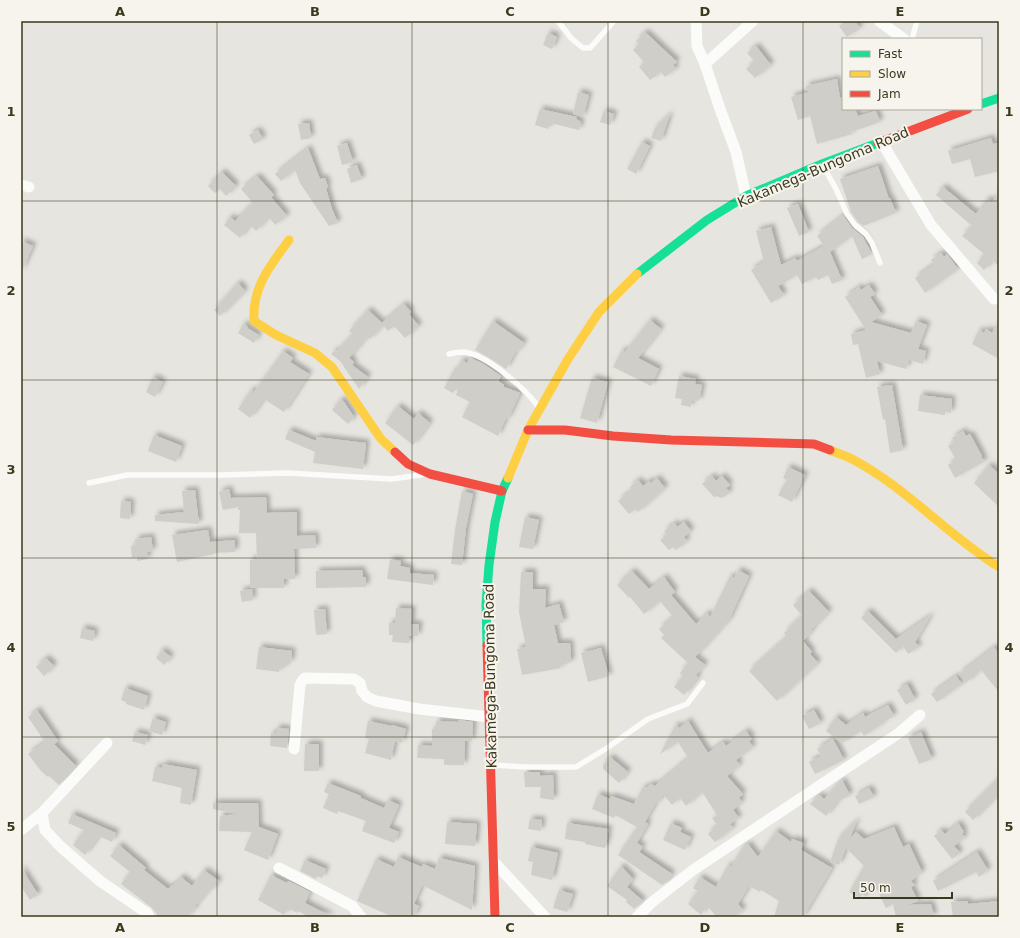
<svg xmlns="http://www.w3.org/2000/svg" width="1020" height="938" viewBox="0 0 1020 938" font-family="'DejaVu Sans',sans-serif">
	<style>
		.building { fill: #cfcec8; filter: url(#shadow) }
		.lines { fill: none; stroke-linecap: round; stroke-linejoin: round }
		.lane { stroke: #fbfbfa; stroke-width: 5.5 }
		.street { stroke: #fbfbfa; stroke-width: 11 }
		.fast { stroke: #16e098; stroke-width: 9 }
		.slow { stroke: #ffcf43; stroke-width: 9 }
		.jam { stroke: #f24e42; stroke-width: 9 }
		.grid { fill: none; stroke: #3b391d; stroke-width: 1; stroke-opacity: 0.55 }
		.labels { text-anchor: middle; stroke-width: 4; stroke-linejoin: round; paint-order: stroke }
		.street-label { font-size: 14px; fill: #3b391d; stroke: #f7f4ed }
		.neatline { fill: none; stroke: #3b391d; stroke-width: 1.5 }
		.grid-label { font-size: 13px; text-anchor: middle; font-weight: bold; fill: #3b391d }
	</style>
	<defs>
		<filter id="shadow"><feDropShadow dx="3.5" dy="-3.5" stdDeviation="2" flood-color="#0004"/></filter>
	</defs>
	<rect width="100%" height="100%" fill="#e6e5e0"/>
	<!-- building -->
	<path class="building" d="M846,21H855L860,28L847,37L839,26Z
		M645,32L677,62L673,65L676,69L665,77L661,72L650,80L639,67L644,62L633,50L639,44L636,41Z
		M548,33L557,37L552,49L543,45Z
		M756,46L771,65L755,78L746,69L755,62L747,53Z
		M837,79L840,98L843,97V109H855L858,116L876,111L880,122L851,132L852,134L817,144L810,116L798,120L791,97L809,92L805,86Z
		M578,92L589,95L583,117L573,114Z
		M540,109L577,117L576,119L581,122L579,130L550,123L548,129L535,125Z
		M604,111L614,114L610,125L600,122Z
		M670,114L661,141L651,138L655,128Z
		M309,123L311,138L301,140L298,124Z
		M258,130L263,139L254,144L249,135Z
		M991,138L993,144L997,143L999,152V171L975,177L970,159L952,164L948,151Z
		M642,142L650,146L636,174L627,169Z
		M347,143L353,162L342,165L337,146Z
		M308,148L320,179L325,178L328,187L326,188L332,209L338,223L329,226L300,183L295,170L281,181L275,174Z
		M357,165L362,179L351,183L347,169Z
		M878,166L889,199L890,198L896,213L863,226L858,222L851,212L840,179Z
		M222,172L236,186L226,196L220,189L215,193L208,186Z
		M257,176L274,195L271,197L287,216L275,225L269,217L256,231L250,225L240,238L224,225L230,217L235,221L253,203L241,189Z
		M943,187L976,214L987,199L992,202L999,192V266L993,261L984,270L977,263L984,254L962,236L972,226L936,195Z
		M798,204L809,232L799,236L787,208Z
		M843,215L852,228L863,237L872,254L862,259L852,236L830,252L842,280L832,284L828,275L818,280L816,277L802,284L797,275L778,286L784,295L771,303L751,270L764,262L756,231L771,227L781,265L795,258L797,261L824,246L817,236Z
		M21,241L33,246L21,273Z
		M941,253L944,257L947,254L958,269L925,293L915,278L934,264L931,260Z
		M238,283L245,291L220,316L214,310Z
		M869,285L875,294L870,297L882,315L871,322L911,333L916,321L927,325L918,349L926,351L923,364L909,360L906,369L877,361L880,374L866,378L858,344L853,345L851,334L866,330L845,297L859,287L861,290Z
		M404,304L411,312L409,314L419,326L405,338L394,326L388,331L383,325L370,339L367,337L349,358L354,362L352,365L368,377L359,389L340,361L331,354L334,351L336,352L353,334L349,331L368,310L382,323Z
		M650,320L661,329L638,358L659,369L651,386L613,367L622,350L625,352Z
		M493,321L524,343L517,352L516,351L506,369L486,356L475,350Z
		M999,321V359L972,344L979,330L984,333L986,329L992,333Z
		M244,323L249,329L259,335L254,343L238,333Z
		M283,351L293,358L290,362L309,374L284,412L264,399L250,418L238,409L251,390L254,392Z
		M470,358L482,363L501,376L498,381L504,385V387L520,393L508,419L506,418L498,436L462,417L470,402L456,395L460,384L453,393L444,388L454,370L456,371L461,360L467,363Z
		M679,376L696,379L695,384L702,385L699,401L692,400L691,407L681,405L682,399L675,398Z
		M153,377L163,382L155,397L146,392Z
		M592,378L608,382L597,423L580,418Z
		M892,385L903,450L890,453L885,419L883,420L877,387Z
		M920,395L952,399L951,413L945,412V415L918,411Z
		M341,399L344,402L354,417L348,424L332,410Z
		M398,406L414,419L418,413L430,423L413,445L385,423Z
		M289,430L316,441V437L366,443L363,469L313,463L315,452L285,439Z
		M963,431L966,436L970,434L982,456L981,457L985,461L955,478L948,465L956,460L948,446L954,442L952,438Z
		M154,435L182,446L176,462L148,451Z
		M989,465L999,474V507L974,483Z
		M788,467L805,475L792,502L778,495L787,480L783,478Z
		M712,476L716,481L722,476L730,485L726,488L730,492L722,498L716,496L715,498L702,484Z
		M657,478L665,488L638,512L636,509L629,514L618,501L632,490L630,487L638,480L643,486L649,481L651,483Z
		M229,489L231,498L266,497L267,513L297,512V536L315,535L316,548L294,549L295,579H284V588H250V560L257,559L256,533H239L240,510H238V507L223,510L219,492Z
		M195,490L199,524L155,521V515L184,512L182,491Z
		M462,491L473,494L466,528L462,565L451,564L455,530Z
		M121,501L131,502L130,519L120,518Z
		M525,517L539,520L533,549L519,547Z
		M684,522L691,531L684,537L687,541L676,550L673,547L669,550L660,540L667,535L664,531L675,523L677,527Z
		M208,530L210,542L235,540V552L213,553L214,554L177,562L172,535Z
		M151,537L153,551L147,552L148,559L137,561V557L132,558L131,546H136L135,539Z
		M390,560L401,561L400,566L410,568V573L434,575L433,585L387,579Z
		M362,570L363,577H366V587L316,588V571Z
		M738,570L749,576L729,620L695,657L705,665L696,675L698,677L684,695L674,687L683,676L680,673L688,663L661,638L664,635L659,629L673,617L660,601L644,614L630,597L629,598L617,585L632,571L649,589L664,577L675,592L671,595L696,624L707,613L710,617L730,576L734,578Z
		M521,572H533V589H546L545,608L559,604L564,622L554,625L558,643H570L571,662L560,666L561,668L522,675L517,649L526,647L519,612Z
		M252,589L253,600L242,602L240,591Z
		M809,591L829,612L811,630L812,631L803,641L812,652L810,654L818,663L777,701L749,671L787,637L784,633L802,616L793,605Z
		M396,608L412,609L411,624H419L418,636H409V643L392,642L393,635H389V623H395Z
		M325,609L327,634L316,635L314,610Z
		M868,611L896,639L931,615L915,642L919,647L908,654L903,646L896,653L861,618Z
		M82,628L95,631L93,641L80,638Z
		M259,647L292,651L291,663L286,662L285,668L280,667L279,672L256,669Z
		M994,647L999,654V692L981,670L966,683L959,674Z
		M601,648L609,676L588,682L581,653Z
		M162,650L171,657L164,665L156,658Z
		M46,658L54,666L44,676L36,667Z
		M956,676L962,684L937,702L931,694Z
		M907,684L915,699L906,705L897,690Z
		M125,688L148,696L144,710L126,704V702L121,700Z
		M888,705L894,716L881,723L882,724L864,736L861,731L842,743L826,731L836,717L846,725L863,713L865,717Z
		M37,710L58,741L54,744L76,766L59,785L49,776L48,777L41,771L28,754L45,742L28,717Z
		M814,710L821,723L809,729L802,716Z
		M153,718L166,722L162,735L149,731Z
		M458,720L473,722L472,741H465L464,765H444V759L417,758L418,745L432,746V729H436V721L458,722Z
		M368,721L392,726V725L406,729L402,743L395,741L391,760L365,753L369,739L365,738Z
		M688,721L708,753L723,742L726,746L746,731L752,739L749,741L753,747L736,760L740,765L727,776L743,794L739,798L742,802L733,810L739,818L730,824L733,828L715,842L708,834L717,825L712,818L717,815L702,792L686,806L680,798L672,805L663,794L658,803L656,802L645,822L648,824L637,843L643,847L639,852L672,874L666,882L662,885L618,855L637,827L615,815L614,818L592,809L598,794L610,799L611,796L634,804L643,787L646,788L651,784L655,786L688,758L678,742L660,754L676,724L679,728Z
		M276,728L289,729L287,748L270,746L271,733L276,734Z
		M135,732L148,735L145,745L132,741Z
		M921,732L932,759L919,764L908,738Z
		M833,739L844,760L815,774L809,762L821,756L817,749Z
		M305,744H319V771H304Z
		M610,757L628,772L619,783L603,769V765Z
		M163,764L197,770L191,805L180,803L182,788L152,781L155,767L162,768Z
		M524,772H540V776L553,775L554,800L540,798L541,787H525Z
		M999,778V794L973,820L965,812Z
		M842,780L850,795L837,802L826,816L810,804L819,795L824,799Z
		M328,783L361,796V798L384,808L388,800L399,805L389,828L399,832L394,843L362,831L366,821L338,811L337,814L323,808L329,794L324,792Z
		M869,788L874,797L859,804L855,796Z
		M213,803H258L259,827L278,834L268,860L244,850L252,832L219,831L220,816L237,814L213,809Z
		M72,814L116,833L112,842L99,836L85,855L73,845L84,830L68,823Z
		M530,819L542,820L541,831L528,829Z
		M857,820L850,838L856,832L864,839L894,827L903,847L909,844L922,872L911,881L915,885L911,887L918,901L908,905L931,904L934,917H906L905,915L896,917L893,904L886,908L874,884L867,897L862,894L860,898L849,892L864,866L846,848L839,865L830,862L838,839Z
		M447,822L477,824L475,846L445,844Z
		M567,823L609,829L607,836H608L605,848L585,844V842L565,839Z
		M671,823L682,828L680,832L691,837L685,850L663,840Z
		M958,823L964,832L962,834L965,837L954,846L960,853L952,859L934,836L941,830L945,834Z
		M776,831L791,842L792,839L804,843L801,850L832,868L803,917H774L779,901L761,890L760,892L749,886L738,904L743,910L735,917H717L707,906L701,915L688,904L698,891L693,888L700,877L716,887L728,865L731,867L742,848L748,844L758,857Z
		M119,845L146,868L144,870L168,889L172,885L173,886L181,877L192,886L204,870L219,881L212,890L210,889L195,906L196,907L187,917H159L152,908L121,884L130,872L110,856Z
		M531,847L558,853L552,880L531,875L533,862L528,861Z
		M977,852L988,870L979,877L976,872L938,891L933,881Z
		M398,857L422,867L423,864L435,869L439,858L475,866L472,910L422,885L414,904L419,906L414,917H393L357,901L376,859L394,867Z
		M305,860L326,869L322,878L317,876L316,879L300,871Z
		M621,866L633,879L627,887L643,901L634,909L626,902L627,900L607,886Z
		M21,868L38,894L30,900L21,886Z
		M271,875L287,883L288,881L295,884L310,892L305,903L332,917H309L298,911L297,913L288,908L284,915L258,900Z
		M559,890L573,894L567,912L553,908Z
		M968,901V904L999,901V917H953L951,902Z"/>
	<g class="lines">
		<!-- lane -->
		<path class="lane" d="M558,21L571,38L583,48H590L614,21
			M912,39L917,21
			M823,166L836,189L847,214L855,225L866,234L872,243L880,263
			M449,354C453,353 459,352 464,352C488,355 524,388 538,406
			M89,483L127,475H221L288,473L391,479L421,475
			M493,765L525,767H576L607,748L648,719L687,704L703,683"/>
		<!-- street -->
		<path class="street" d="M696,21L697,46L705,64L720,109L736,152L746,196
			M879,21L904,39
			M705,64L753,21
			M881,141L931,225L994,299
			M21,185L29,187
			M107,743L42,813L45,830L61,847L100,881L147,913L149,917
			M294,749L300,685L302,681L305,678L354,679L360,683L362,691L367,697L376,701L419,709L490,717
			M21,830L42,813
			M494,862L545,917
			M279,868L352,906L361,917
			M637,917L651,903L693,870L899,733L920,715"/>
		<!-- fast -->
		<path class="fast" d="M981,104L999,98
			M637,274L707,220L746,196L822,164L878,143
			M487,645L486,604L489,565L495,522L502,491L508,478"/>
		<!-- slow -->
		<path class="slow" d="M289,240C270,266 252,287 254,321L276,335L315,353L332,367L381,439L395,452
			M830,450C837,453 844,455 850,458C905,486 947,535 999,567
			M508,478L528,430L568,359L599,312L637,274"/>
		<!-- jam -->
		<path class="jam" d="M878,143L968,109
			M528,430H565L613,436L671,440L814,444L830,450
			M395,452L408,464L430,474L502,491
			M487,645L495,917"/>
	</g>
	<!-- grid -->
	<path class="grid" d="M217,21V917M412,21V917M608,21V917M803,21V917M21,201H999M21,380H999M21,558H999M21,737H999"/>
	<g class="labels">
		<!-- street labels -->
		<g class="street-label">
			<text transform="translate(823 167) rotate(-23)" y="5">Kakamega-Bungoma Road</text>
			<text transform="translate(490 676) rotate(-91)" y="5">Kakamega-Bungoma Road</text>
		</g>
	</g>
	<!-- border -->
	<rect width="1020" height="938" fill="none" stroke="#f7f4ed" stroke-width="44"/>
	<!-- legend -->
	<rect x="842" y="38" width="140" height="72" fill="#f7f4ed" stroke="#aca99a"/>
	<rect x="850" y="51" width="20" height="6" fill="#16e098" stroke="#aca99a"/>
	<text x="878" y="58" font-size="12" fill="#3b391d">Fast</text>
	<rect x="850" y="71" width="20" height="6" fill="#ffcf43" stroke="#aca99a"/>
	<text x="878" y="78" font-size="12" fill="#3b391d">Slow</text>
	<rect x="850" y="91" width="20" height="6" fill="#f24e42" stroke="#aca99a"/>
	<text x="878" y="98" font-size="12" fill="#3b391d">Jam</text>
	<!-- scale -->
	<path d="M854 892v6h98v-6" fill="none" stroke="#3b391d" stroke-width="2"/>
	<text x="860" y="892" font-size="12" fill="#3b391d" stroke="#f7f4ed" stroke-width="3" paint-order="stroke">50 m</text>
	<rect x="22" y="22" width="976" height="894" class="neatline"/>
	<g class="grid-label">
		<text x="120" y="16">A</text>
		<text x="315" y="16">B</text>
		<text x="510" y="16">C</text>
		<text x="705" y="16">D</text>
		<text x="900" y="16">E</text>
		<text x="11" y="116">1</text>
		<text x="1009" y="116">1</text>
		<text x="11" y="295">2</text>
		<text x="1009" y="295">2</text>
		<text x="11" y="474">3</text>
		<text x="1009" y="474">3</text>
		<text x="11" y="652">4</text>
		<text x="1009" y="652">4</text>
		<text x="11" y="831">5</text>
		<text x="1009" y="831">5</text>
		<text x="120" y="932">A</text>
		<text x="315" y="932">B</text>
		<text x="510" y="932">C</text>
		<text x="705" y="932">D</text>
		<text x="900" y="932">E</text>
	</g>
</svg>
